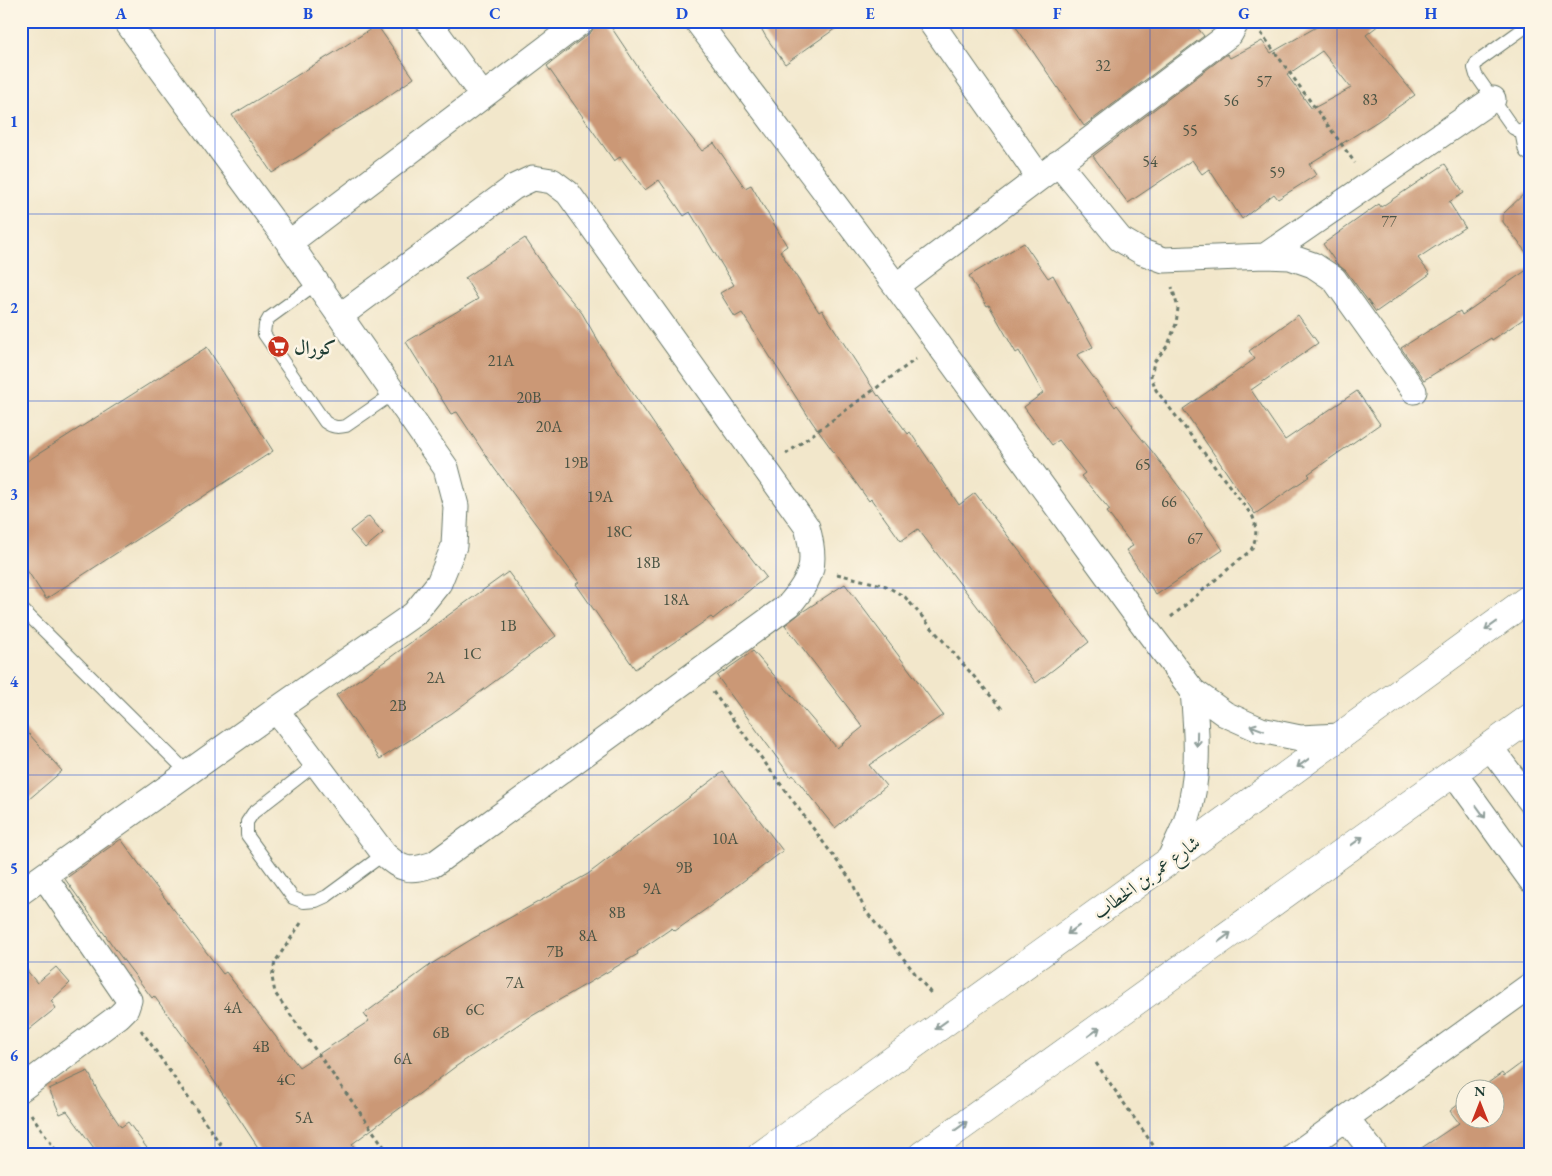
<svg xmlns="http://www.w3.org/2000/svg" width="1552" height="1176" viewBox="0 0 1552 1176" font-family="'EB Garamond',Amiri,serif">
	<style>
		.building { fill: #cb9876; fill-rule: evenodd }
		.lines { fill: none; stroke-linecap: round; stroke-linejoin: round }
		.lane-casing { stroke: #697869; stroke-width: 14 }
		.street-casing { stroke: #697869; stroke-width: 27 }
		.secondary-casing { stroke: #697869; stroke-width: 29 }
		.path { stroke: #697869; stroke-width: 3; stroke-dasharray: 4 4; stroke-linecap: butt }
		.lane { stroke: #fff; stroke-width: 12 }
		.street { stroke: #fff; stroke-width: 25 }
		.secondary { stroke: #fff; stroke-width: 28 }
		.oneway { stroke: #8f9e9a }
		.grid { fill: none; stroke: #1d4ed8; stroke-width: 1; stroke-opacity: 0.55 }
		.labels { text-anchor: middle; stroke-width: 5; stroke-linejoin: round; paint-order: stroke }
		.number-label { font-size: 16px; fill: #4a5444 }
		.poi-label { font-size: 19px; font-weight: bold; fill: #1f3d34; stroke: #fcf5e5; text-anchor: start }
		.street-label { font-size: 19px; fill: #1f3d34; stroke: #fcf5e5 }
		.neatline { fill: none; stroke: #1d4ed8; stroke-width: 2 }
		.grid-label { font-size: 16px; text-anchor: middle; font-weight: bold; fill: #1d4ed8 }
	</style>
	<rect width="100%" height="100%" fill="#fcf5e5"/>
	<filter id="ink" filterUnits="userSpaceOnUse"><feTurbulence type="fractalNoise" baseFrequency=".02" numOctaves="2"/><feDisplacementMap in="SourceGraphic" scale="10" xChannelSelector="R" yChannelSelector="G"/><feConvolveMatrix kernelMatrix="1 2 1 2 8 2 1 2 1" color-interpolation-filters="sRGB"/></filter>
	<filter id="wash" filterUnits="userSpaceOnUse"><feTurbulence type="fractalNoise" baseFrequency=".0096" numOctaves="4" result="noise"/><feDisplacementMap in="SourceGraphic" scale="20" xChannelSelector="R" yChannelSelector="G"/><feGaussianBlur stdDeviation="1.12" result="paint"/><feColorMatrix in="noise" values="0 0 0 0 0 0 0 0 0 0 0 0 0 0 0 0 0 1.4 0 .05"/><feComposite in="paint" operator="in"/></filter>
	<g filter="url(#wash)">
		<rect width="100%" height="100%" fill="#f2e7cb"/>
		<g id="blocks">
			<!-- building -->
			<path class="building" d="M600,21H607L652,88L702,151L714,143L745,188L751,185L787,246L780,251L819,312L822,310L878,396L879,395L908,434L910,432L959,505L975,493L1089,642L1036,683L918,529L901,541L871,499L869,501L812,422L742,313L735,317L720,293L734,285L690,212L684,216L659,180L645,190L620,157L614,161L547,66L591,32L596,24Z
				M757,21H846L785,64L766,37Z
				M1012,21H1192L1204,36L1084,126Z
				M1327,21H1384L1366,35L1415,95L1378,121L1309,164L1316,175L1278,199L1274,194L1242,219L1209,169L1202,174L1192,160L1128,203L1093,156L1227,54L1230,58L1262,41L1271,53ZM1322,51L1351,88L1312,109L1287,75Z
				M377,25L414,78L374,106L335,130L307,151L272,173L232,115L337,51Z
				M1445,164L1464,193L1449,202L1465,227L1418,258L1430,274L1376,312L1346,271L1337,264L1323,244L1379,204L1381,207Z
				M1531,187V259L1503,222V214Z
				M525,238L550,275L582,313L602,348L703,496L766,577L713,619L711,617L635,669L576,584L579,582L494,468L457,412L451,414L406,342L478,299L465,278Z
				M1024,243L1048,278L1053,275L1093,347L1077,355L1115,407L1117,405L1133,426L1132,427L1151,450L1192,504L1223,550L1156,595L1126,550L1133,546L1107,512L1110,510L1081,476L1085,473L1059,440L1052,445L1024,407L1043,393L1019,351L1016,353L989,305L987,306L969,276Z
				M1531,267V314L1492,340L1491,338L1424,380L1401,348L1460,311L1462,315Z
				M1298,315L1318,343L1251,390L1285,440L1357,391L1380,424L1308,474L1310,476L1255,514L1183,409L1255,359L1249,351Z
				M207,347L273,451L46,599L21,561V465Z
				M369,516L383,533L365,548L350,531Z
				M508,572L556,636L452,713L380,759L336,695L370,672Z
				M845,584L943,715L869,765L886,786L835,828L793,775L791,777L717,676L753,651L837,748L863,727L785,625L802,612Z
				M21,725L62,771L21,806Z
				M723,772L783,851L709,907L675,931L672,928L637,952L638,954L525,1020L455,1067L352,1144L359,1155H263L195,1052L154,996L152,998L118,953L65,879L121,839L150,879L175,911L223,974L226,972L299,1067L369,1021L364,1014L433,963L472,939L588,874Z
				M21,963L37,983L56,967L70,983L51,1001L56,1008L21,1036Z
				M1531,1056V1155H1411L1459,1123L1450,1111L1464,1100V1118H1494V1088H1481L1502,1073L1504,1076Z
				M88,1071L100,1096L121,1127L128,1122L152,1155H99L67,1111L60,1114L49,1089Z"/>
		</g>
	</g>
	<g filter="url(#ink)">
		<use href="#blocks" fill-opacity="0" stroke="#697869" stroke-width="1"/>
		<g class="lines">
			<defs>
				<path id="lane" d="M1531,23L1477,62L1474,68L1476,75L1513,128C1518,131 1524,135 1531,132
					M317,283L269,318L265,325L264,334L325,422C332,427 337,428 346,426L394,393
					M21,608L188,773
					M316,764L253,813L247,822V835L293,898L304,902L316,901L327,896L384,854"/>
				<path id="street" d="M428,21L483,96
					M697,21L896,286L1150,634L1193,691L1225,714L1261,730L1300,738L1340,736
					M930,21L1039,177
					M1528,133L1531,148
					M1058,163L1120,239L1142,252L1164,260L1265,256L1290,257L1313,265L1334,279L1414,391
					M289,243L582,21
					M1265,256L1493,99
					M896,286L1230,34L1237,21
					M276,710L384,854C403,871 409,872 434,864L789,605C813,577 817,563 807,527L568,193L552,181L533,178L514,187L340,316
					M1489,746L1531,802
					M1453,772L1531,880
					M1169,861C1174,848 1181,835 1186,822C1200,779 1197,734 1193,691
					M21,892L276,710L414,614L439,583L454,546L456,506L446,468L289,243L126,21
					M21,1089L119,1016L126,1009L129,1000L44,876
					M1347,1119L1375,1155
					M1295,1155L1531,985"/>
				<path id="secondary" d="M761,1155L1169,861L1531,597
					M922,1155L1531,717"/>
			</defs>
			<!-- lane casing -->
			<use href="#lane" class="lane-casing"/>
			<!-- street casing -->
			<use href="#street" class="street-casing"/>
			<!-- secondary casing -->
			<use href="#secondary" class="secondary-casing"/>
			<!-- path -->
			<path class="path" d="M1261,33L1355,163
				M786,454L916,359
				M837,574L886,586L905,597L1003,710
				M1171,617L1251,550C1257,538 1257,530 1253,517L1156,390L1151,376L1154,362L1168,345L1176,324L1178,308L1172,287
				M713,692L851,880L865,910L933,996
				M301,923L275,962L272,977L275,993L390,1155
				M141,1030L228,1155
				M1096,1063L1160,1155
				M31,1114L59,1155"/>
			<!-- lane -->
			<use href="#lane" class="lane"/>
			<!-- street -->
			<use href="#street" class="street"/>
			<!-- secondary -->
			<use href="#secondary" class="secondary"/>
		</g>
		<!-- one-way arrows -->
		<defs><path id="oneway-shaft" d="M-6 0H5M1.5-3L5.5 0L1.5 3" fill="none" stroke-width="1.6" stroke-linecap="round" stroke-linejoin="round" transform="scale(1.25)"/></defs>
		<g class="oneway">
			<use href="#oneway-shaft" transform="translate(1491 626) rotate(144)"/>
			<use href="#oneway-shaft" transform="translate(1257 728) rotate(-159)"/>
			<use href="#oneway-shaft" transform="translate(1197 739) rotate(91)"/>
			<use href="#oneway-shaft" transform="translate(1303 763) rotate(144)"/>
			<use href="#oneway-shaft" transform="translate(1481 812) rotate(54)"/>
			<use href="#oneway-shaft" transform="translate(1357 841) rotate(-36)"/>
			<use href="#oneway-shaft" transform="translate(1073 930) rotate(144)"/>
			<use href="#oneway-shaft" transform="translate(1225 937) rotate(-36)"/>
			<use href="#oneway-shaft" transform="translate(941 1025) rotate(144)"/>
			<use href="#oneway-shaft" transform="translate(1094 1032) rotate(-36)"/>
			<use href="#oneway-shaft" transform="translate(961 1126) rotate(-36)"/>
		</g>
	</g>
	<!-- grid -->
	<path class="grid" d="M215,21V1155M402,21V1155M589,21V1155M776,21V1155M963,21V1155M1150,21V1155M1337,21V1155M21,214H1531M21,401H1531M21,588H1531M21,775H1531M21,962H1531"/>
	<!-- icons -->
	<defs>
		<symbol id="supermarket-disc" viewBox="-11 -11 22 22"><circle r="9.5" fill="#c8321e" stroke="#fcf5e5"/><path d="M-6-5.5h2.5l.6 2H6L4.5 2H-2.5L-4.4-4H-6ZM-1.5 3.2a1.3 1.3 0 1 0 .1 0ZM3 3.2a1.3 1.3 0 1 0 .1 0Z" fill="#fff"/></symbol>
	</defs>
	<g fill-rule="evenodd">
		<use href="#supermarket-disc" x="266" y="334" width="25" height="25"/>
	</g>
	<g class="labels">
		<!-- number labels -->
		<g class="number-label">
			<text x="1103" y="71">32</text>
			<text x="1264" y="87">57</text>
			<text x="1370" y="105">83</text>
			<text x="1231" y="106">56</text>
			<text x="1190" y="136">55</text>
			<text x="1150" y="167">54</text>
			<text x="1277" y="178">59</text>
			<text x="1389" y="227">77</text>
			<text x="501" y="366">21A</text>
			<text x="529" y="403">20B</text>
			<text x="549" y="432">20A</text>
			<text x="576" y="468">19B</text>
			<text x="1143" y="470">65</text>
			<text x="600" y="502">19A</text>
			<text x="1169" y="507">66</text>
			<text x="619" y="537">18C</text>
			<text x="1195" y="544">67</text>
			<text x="648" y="568">18B</text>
			<text x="676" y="605">18A</text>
			<text x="508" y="631">1B</text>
			<text x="472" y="659">1C</text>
			<text x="436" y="683">2A</text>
			<text x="398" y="711">2B</text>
			<text x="725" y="844">10A</text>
			<text x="684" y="873">9B</text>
			<text x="652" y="894">9A</text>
			<text x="617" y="918">8B</text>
			<text x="588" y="941">8A</text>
			<text x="555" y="957">7B</text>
			<text x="515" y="988">7A</text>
			<text x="233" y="1013">4A</text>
			<text x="475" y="1015">6C</text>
			<text x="441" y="1038">6B</text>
			<text x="261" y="1052">4B</text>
			<text x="403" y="1064">6A</text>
			<text x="286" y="1085">4C</text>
			<text x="304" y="1123">5A</text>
		</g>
		<!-- poi labels -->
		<g class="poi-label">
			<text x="294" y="354">كورال</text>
		</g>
		<!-- street labels -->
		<g class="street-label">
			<text transform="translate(1146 877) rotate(-36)" y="7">شارع عمر بن الخطاب</text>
		</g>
	</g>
	<!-- margin -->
	<rect width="1552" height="1176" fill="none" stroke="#fcf5e5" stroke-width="55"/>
	<!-- north arrow -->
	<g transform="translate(1480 1104)"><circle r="24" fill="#fcf5e5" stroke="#a4ab9e"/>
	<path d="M0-4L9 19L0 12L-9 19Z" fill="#c8321e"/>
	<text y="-8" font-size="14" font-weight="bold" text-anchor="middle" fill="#1f3d34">N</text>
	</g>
	<rect x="28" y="28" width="1496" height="1120" class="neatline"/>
	<g class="grid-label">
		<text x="121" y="19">A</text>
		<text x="308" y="19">B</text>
		<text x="495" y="19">C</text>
		<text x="682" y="19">D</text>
		<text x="870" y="19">E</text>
		<text x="1057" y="19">F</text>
		<text x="1244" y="19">G</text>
		<text x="1431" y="19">H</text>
		<text x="14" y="127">1</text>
		<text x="14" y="313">2</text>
		<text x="14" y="500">3</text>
		<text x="14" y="687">4</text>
		<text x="14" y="874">5</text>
		<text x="14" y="1061">6</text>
	</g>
</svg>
